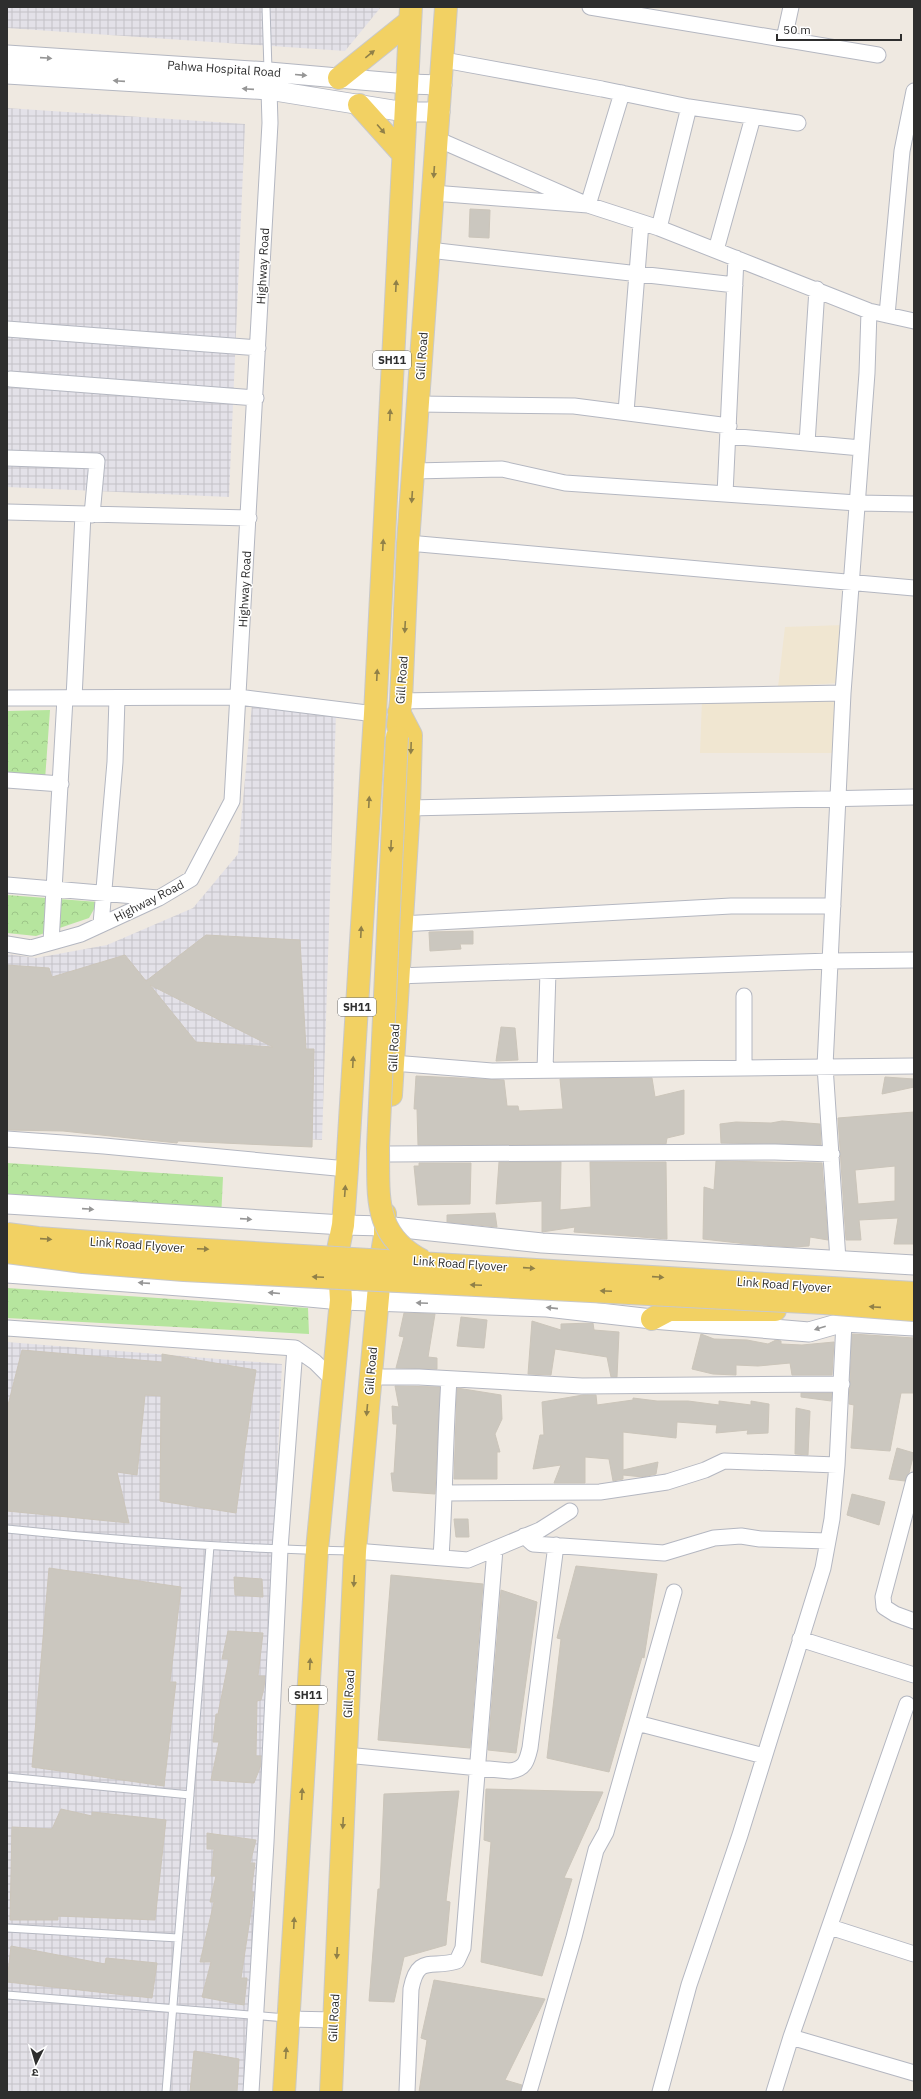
<svg xmlns="http://www.w3.org/2000/svg" width="921" height="2099" viewBox="0 0 921 2099" font-family="'IBM Plex Sans','Noto Sans Devanagari',sans-serif">
	<style>
		.industrial { fill: url(#industrial-grid) }
		.education { fill: #f0e6d1 }
		.forest { fill: url(#forest-crowns) }
		.building { fill: #cbc7bf; stroke: #cbc5ba; fill-rule: evenodd }
		.lines { fill: none; stroke-linecap: round; stroke-linejoin: round }
		.service-casing { stroke: #b4b7c1; stroke-width: 9 }
		.minor-casing { stroke: #b4b7c1; stroke-width: 17 }
		.tertiary-casing { stroke: #b4b7c1; stroke-width: 21 }
		.primary-casing { stroke: #c9c9c9; stroke-width: 24 }
		.service { stroke: #fff; stroke-width: 7 }
		.minor { stroke: #fff; stroke-width: 15 }
		.tertiary { stroke: #fff; stroke-width: 19 }
		.primary { stroke: #f2d163; stroke-width: 22 }
		.primary-bridge-casing { stroke: #c9c9c9; stroke-width: 24; stroke-linecap: butt }
		.primary-bridge { stroke: #f2d163; stroke-width: 22 }
		.oneway { fill: #908048 }
		.oneway2 { fill: #969696 }
		.labels { text-anchor: middle; stroke-width: 3; stroke-linejoin: round; paint-order: stroke }
		.shield { fill: #fff; stroke: #6d6d6d; stroke-width: 1 }
		.shield-label { font-size: 11px; font-weight: bold; fill: #2e2e2e }
		.street-label { font-size: 12px; fill: #2e2e2e; stroke: #fff }
	</style>
	<defs>
		<pattern id="industrial-grid" width="8" height="8" patternUnits="userSpaceOnUse"><rect width="8" height="8" fill="#e3e1e8"/><path d="M0 4h8M4 0v8" fill="none" stroke="#c3c1c7"/></pattern>
		<pattern id="forest-crowns" width="20" height="18" patternUnits="userSpaceOnUse"><rect width="20" height="18" fill="#b6e59e"/><path d="M2 6a3 3 0 1 1 6 0M12 15a3 3 0 1 1 6 0" fill="none" stroke="#9dc588"/></pattern>
	</defs>
	<rect width="100%" height="100%" fill="#efe9e1"/>
	<!-- industrial -->
	<path class="industrial" d="M7,7H381L345,51L7,28Z
		M7,108L245,124L229,497L7,487Z
		M252,704L336,713L322,1140L7,1121V954L36,958L107,945L193,908L238,854Z
		M7,1342L282,1364L249,2092H7Z"/>
	<!-- education -->
	<path class="education" d="M844,625L838,683L778,687L785,627Z
		M835,699L833,753H700L702,700Z"/>
	<!-- forest -->
	<path class="forest" d="M50,710L45,780L7,779V711Z
		M7,895L98,902L89,918L36,936L7,933Z
		M7,1163L223,1177L221,1219L7,1205Z
		M7,1288L308,1308L309,1334L7,1318Z"/>
	<!-- building -->
	<path class="building" d="M470,209L490,210L489,238L469,237Z
		M473,931V944H460L461,949L430,951L429,932Z
		M206,935L300,940L306,1049H314L312,1147L178,1141L177,1143L63,1131L7,1130V965L49,968L52,977L125,955L146,981ZM150,985L273,1047L196,1042Z
		M501,1027L515,1028L518,1060L496,1061Z
		M416,1076L504,1080L507,1106H518L519,1111L563,1109L560,1079L652,1078L655,1097L684,1090V1134L667,1138L666,1144L418,1145L417,1109H414Z
		M885,1077L914,1079V1087L882,1094Z
		M914,1112V1244H894L898,1218L859,1220L861,1240H846L838,1118ZM895,1166V1201L858,1204L855,1170Z
		M782,1121L820,1124L821,1145L721,1143L720,1124L736,1122L771,1123Z
		M716,1161L822,1163L828,1240L810,1237L809,1246L793,1247L747,1244L703,1239L704,1187L714,1190Z
		M499,1162H561L560,1210L591,1207L590,1162H666L667,1239L574,1232L575,1227L542,1232V1201L496,1204Z
		M419,1163H471L470,1204L418,1205L414,1166H419Z
		M495,1213L497,1227L447,1222V1215Z
		M404,1313L435,1314L428,1357L437,1358V1369L396,1368L404,1337L399,1336Z
		M461,1317L487,1320L484,1348L457,1346Z
		M532,1321L561,1330V1324L593,1323L594,1330L619,1332L617,1377H611L607,1357L555,1349L551,1375L528,1374Z
		M701,1334L714,1339L747,1340L768,1344L776,1340L781,1341V1344L802,1345L834,1342L832,1375H792L790,1363L758,1366L736,1365V1375L713,1374L692,1369Z
		M852,1334L914,1338V1393H901L890,1451L851,1448L854,1405L849,1404Z
		M22,1350L162,1362V1354L256,1370L236,1513L160,1501L161,1396L145,1395L137,1475L117,1472L129,1523L7,1511V1409Z
		M395,1386L440,1387L435,1494L393,1491L391,1473H394L397,1424H393L392,1406L399,1407Z
		M457,1388L501,1395L502,1419L495,1434L500,1452H497V1479H454Z
		M801,1393H832L831,1401L801,1397Z
		M583,1395H596L597,1405L633,1400V1398L657,1401H688L719,1405V1401L751,1405V1401L769,1404L768,1433L747,1434L748,1430L716,1433L717,1425L677,1422L676,1438L623,1432V1470L658,1462L656,1474L643,1477L623,1475V1479L613,1481L609,1459L585,1457V1483H554L561,1465L533,1469L540,1435H544L542,1402Z
		M796,1408L810,1411L808,1455L795,1454Z
		M897,1448L914,1453L909,1473L905,1481L889,1479Z
		M852,1494L885,1502L879,1525L847,1515Z
		M454,1519H468L469,1537H456Z
		M576,1566L657,1574L644,1658L642,1657L609,1772L547,1758L561,1639L557,1638Z
		M49,1568L181,1587L170,1682H176L164,1786L32,1767Z
		M391,1575L483,1584L470,1748L378,1740Z
		M234,1577L262,1579L263,1597L235,1595Z
		M501,1590L537,1602L516,1753L488,1750Z
		M228,1631L263,1633L258,1676H265L264,1688L261,1700L257,1701L256,1756H261V1765L254,1783L211,1780L219,1742H213L216,1714H218L229,1659H222Z
		M486,1789L603,1792L564,1878L572,1879L542,1976L481,1962L491,1842L484,1840Z
		M459,1791L446,1901L450,1902L446,1945L404,1957L394,2002L369,2001L378,1889H380L384,1794Z
		M61,1809L92,1816V1812L166,1820L155,1920L58,1916V1920H10L12,1827L52,1829Z
		M207,1833L256,1840L250,1863H255L251,1892H254L241,1978H247L244,2005L202,1997L211,1962H200L214,1902H210L216,1876H211L214,1849H207Z
		M11,1946L105,1964L106,1958L157,1963L152,1998L7,1982Z
		M434,1980L545,1999L505,2080L522,2085L520,2092H419L427,2040L421,2038Z
		M194,2051L239,2059L237,2092H190Z"/>
	<g class="lines">
		<defs>
			<path id="service" d="M266,7L268,70
				M7,1529C122,1541 237,1549 352,1551
				M7,1777L190,1795
				M7,1928L178,1938
				M7,1995L286,2018
				M166,2092L210,1546"/>
			<path id="minor" d="M590,7L878,55
				M784,39L791,7
				M444,60L602,89L689,107
				M437,139L588,205L659,228L869,311L914,321
				M433,193L588,205L622,93
				M659,228L689,107L798,123
				M429,250L735,285
				M716,250L753,117
				M887,315L902,151L914,91
				M7,329L258,348
				M10,379L256,398
				M418,404L574,406L729,426
				M626,412L641,223
				M728,436L861,448
				M807,443L817,289
				M7,458L97,461L92,515
				M414,471L502,469L565,483L857,503L914,504
				M725,494L736,258
				M7,512L249,518
				M408,543L914,588
				M7,698L238,697L375,714
				M74,698L83,514
				M401,701L843,693
				M7,780L61,784
				M409,808L914,797
				M7,885L158,898
				M101,924L115,762L117,698
				M401,924L731,906H833
				M51,942L65,698
				M7,944L31,948L81,934L159,898L191,879L232,801L270,123L269,90
				M397,976L830,961L914,960
				M744,996V1067
				M393,1063L492,1071L914,1066
				M545,1070L548,971
				M7,1139L104,1146L347,1169
				M387,1154L775,1152L832,1154
				M838,1260L825,1066L843,693L867,373L869,311
				M7,1328L295,1348L315,1362L333,1380
				M370,1377H419L582,1386L842,1384
				M914,1480L883,1597L884,1607L895,1614L914,1621
				M446,1493L600,1492L667,1482L705,1470L724,1461L837,1465
				M524,1536L533,1544L664,1553L714,1538L741,1536L760,1539L828,1541
				M355,1551L468,1560L540,1530L570,1511
				M441,1557C445,1498 445,1438 449,1379
				M800,1639L914,1675
				M637,1723L764,1756
				M346,1755L510,1771C525,1769 527,1761 530,1748L556,1545
				M830,1927L914,1954
				M288,2019L334,2020
				M791,2037L914,2073
				M251,2092L266,1842L280,1549L295,1348
				M407,2092L411,1989C418,1954 431,1969 457,1961L463,1948L495,1549
				M529,2092L574,1937L596,1850L606,1832L674,1592
				M660,2092L689,1985L740,1835L823,1568L832,1519L837,1465L844,1322
				M774,2092L791,2037L907,1704"/>
			<path id="tertiary" d="M7,55L269,72L407,84L442,85
				M7,74L269,90L405,112H440
				M7,1204L343,1225L384,1226L542,1243L914,1265
				M7,1273L233,1290L341,1300L547,1307L652,1319L809,1332L844,1322L914,1326"/>
			<path id="primary" d="M339,78L410,21
				M359,105L403,154
				M398,726L401,701L408,543L446,7
				M391,1095L409,808L411,735L399,712
				M652,1319L669,1310H775
				M284,2092L317,1550L341,1300L338,1250L343,1225L347,1169L375,714L411,7
				M331,2092L355,1551L382,1253L385,1235V1214"/>
		</defs>
		<!-- service casing -->
		<use href="#service" class="service-casing"/>
		<!-- minor casing -->
		<use href="#minor" class="minor-casing"/>
		<!-- tertiary casing -->
		<use href="#tertiary" class="tertiary-casing"/>
		<!-- primary casing -->
		<use href="#primary" class="primary-casing"/>
		<!-- service -->
		<use href="#service" class="service"/>
		<!-- minor -->
		<use href="#minor" class="minor"/>
		<!-- tertiary -->
		<use href="#tertiary" class="tertiary"/>
		<!-- primary -->
		<use href="#primary" class="primary"/>
		<defs>
			<path id="primary-bridge" d="M397,737L378,1147C379,1196 372,1235 423,1261
				M7,1234L38,1238L173,1248L914,1293
				M7,1252L83,1262L184,1270L824,1303L914,1310"/>
		</defs>
		<!-- primary-bridge casing -->
		<use href="#primary-bridge" class="primary-bridge-casing"/>
		<!-- primary-bridge -->
		<use href="#primary-bridge" class="primary-bridge"/>
	</g>
	<!-- one-way arrows -->
	<defs><path id="oneway-solid" d="M-6-.8H1V-3.2L6.5 0L1 3.2V.8H-6Z"/></defs>
	<g class="oneway">
		<use href="#oneway-solid" transform="translate(370 54) rotate(-39)"/>
		<use href="#oneway-solid" transform="translate(381 129) rotate(49)"/>
		<use href="#oneway-solid" transform="translate(434 172) rotate(94)"/>
		<use href="#oneway-solid" transform="translate(396 286) rotate(-87)"/>
		<use href="#oneway-solid" transform="translate(390 415) rotate(-87)"/>
		<use href="#oneway-solid" transform="translate(412 497) rotate(94)"/>
		<use href="#oneway-solid" transform="translate(383 545) rotate(-87)"/>
		<use href="#oneway-solid" transform="translate(405 627) rotate(93)"/>
		<use href="#oneway-solid" transform="translate(377 675) rotate(-87)"/>
		<use href="#oneway-solid" transform="translate(411 748) rotate(92)"/>
		<use href="#oneway-solid" transform="translate(369 802) rotate(-87)"/>
		<use href="#oneway-solid" transform="translate(391 846) rotate(93)"/>
		<use href="#oneway-solid" transform="translate(361 932) rotate(-87)"/>
		<use href="#oneway-solid" transform="translate(353 1062) rotate(-87)"/>
		<use href="#oneway-solid" transform="translate(345 1191) rotate(-86)"/>
		<use href="#oneway-solid" transform="translate(46 1239) rotate(4)"/>
		<use href="#oneway-solid" transform="translate(203 1249) rotate(3)"/>
		<use href="#oneway-solid" transform="translate(529 1268) rotate(4)"/>
		<use href="#oneway-solid" transform="translate(318 1277) rotate(-177)"/>
		<use href="#oneway-solid" transform="translate(658 1277) rotate(4)"/>
		<use href="#oneway-solid" transform="translate(476 1285) rotate(-177)"/>
		<use href="#oneway-solid" transform="translate(606 1291) rotate(-177)"/>
		<use href="#oneway-solid" transform="translate(875 1307) rotate(-176)"/>
		<use href="#oneway-solid" transform="translate(367 1410) rotate(95)"/>
		<use href="#oneway-solid" transform="translate(354 1581) rotate(93)"/>
		<use href="#oneway-solid" transform="translate(310 1664) rotate(-87)"/>
		<use href="#oneway-solid" transform="translate(302 1794) rotate(-87)"/>
		<use href="#oneway-solid" transform="translate(343 1823) rotate(93)"/>
		<use href="#oneway-solid" transform="translate(294 1923) rotate(-87)"/>
		<use href="#oneway-solid" transform="translate(337 1953) rotate(93)"/>
		<use href="#oneway-solid" transform="translate(286 2053) rotate(-86)"/>
	</g>
	<g class="oneway2">
		<use href="#oneway-solid" transform="translate(46 58) rotate(4)"/>
		<use href="#oneway-solid" transform="translate(301 75) rotate(5)"/>
		<use href="#oneway-solid" transform="translate(119 81) rotate(-176)"/>
		<use href="#oneway-solid" transform="translate(248 89) rotate(-176)"/>
		<use href="#oneway-solid" transform="translate(88 1209) rotate(4)"/>
		<use href="#oneway-solid" transform="translate(246 1219) rotate(4)"/>
		<use href="#oneway-solid" transform="translate(144 1283) rotate(-176)"/>
		<use href="#oneway-solid" transform="translate(274 1293) rotate(-175)"/>
		<use href="#oneway-solid" transform="translate(422 1303) rotate(-178)"/>
		<use href="#oneway-solid" transform="translate(552 1308) rotate(-174)"/>
		<use href="#oneway-solid" transform="translate(820 1328) rotate(163)"/>
	</g>
	<g class="labels">
		<!-- shield labels -->
		<g class="shield">
			<rect x="373" y="351" width="38" height="18" rx="3"/>
			<rect x="338" y="998" width="38" height="18" rx="3"/>
			<rect x="289" y="1686" width="38" height="18" rx="3"/>
		</g>
		<g class="shield-label">
			<text x="392" y="364">SH11</text>
			<text x="357" y="1011">SH11</text>
			<text x="308" y="1699">SH11</text>
		</g>
		<!-- street labels -->
		<g class="street-label">
			<text transform="translate(224 69) rotate(4)" y="4">Pahwa Hospital Road</text>
			<text transform="translate(263 266) rotate(-87)" y="4">Highway Road</text>
			<text transform="translate(422 356) rotate(-86)" y="4">Gill Road</text>
			<text transform="translate(245 589) rotate(-87)" y="4">Highway Road</text>
			<text transform="translate(402 680) rotate(-86)" y="4">Gill Road</text>
			<text transform="translate(149 901) rotate(-27)" y="4">Highway Road</text>
			<text transform="translate(394 1048) rotate(-87)" y="4">Gill Road</text>
			<text transform="translate(137 1245) rotate(4)" y="4">Link Road Flyover</text>
			<text transform="translate(460 1264) rotate(4)" y="4">Link Road Flyover</text>
			<text transform="translate(784 1285) rotate(4)" y="4">Link Road Flyover</text>
			<text transform="translate(371 1371) rotate(-85)" y="4">Gill Road</text>
			<text transform="translate(349 1694) rotate(-87)" y="4">Gill Road</text>
			<text transform="translate(334 2018) rotate(-87)" y="4">Gill Road</text>
		</g>
	</g>
	<!-- border -->
	<rect width="921" height="2099" fill="none" stroke="#2e2e2e" stroke-width="16"/>
	<!-- north arrow -->
	<g transform="translate(36 2063) rotate(185)" stroke="#ffffff" stroke-width="3" paint-order="stroke">
	<path d="M0-3L7 15L0 10L-7 15Z" fill="#2e2e2e"/>
	<text y="-6" font-size="11" font-weight="bold" text-anchor="middle" fill="#2e2e2e">उ</text>
	</g>
	<!-- scale -->
	<path d="M777 34v6h124v-6" fill="none" stroke="#2e2e2e" stroke-width="2"/>
	<text x="783" y="34" font-size="12" fill="#2e2e2e" stroke="#ffffff" stroke-width="3" paint-order="stroke">50 m</text>
</svg>
